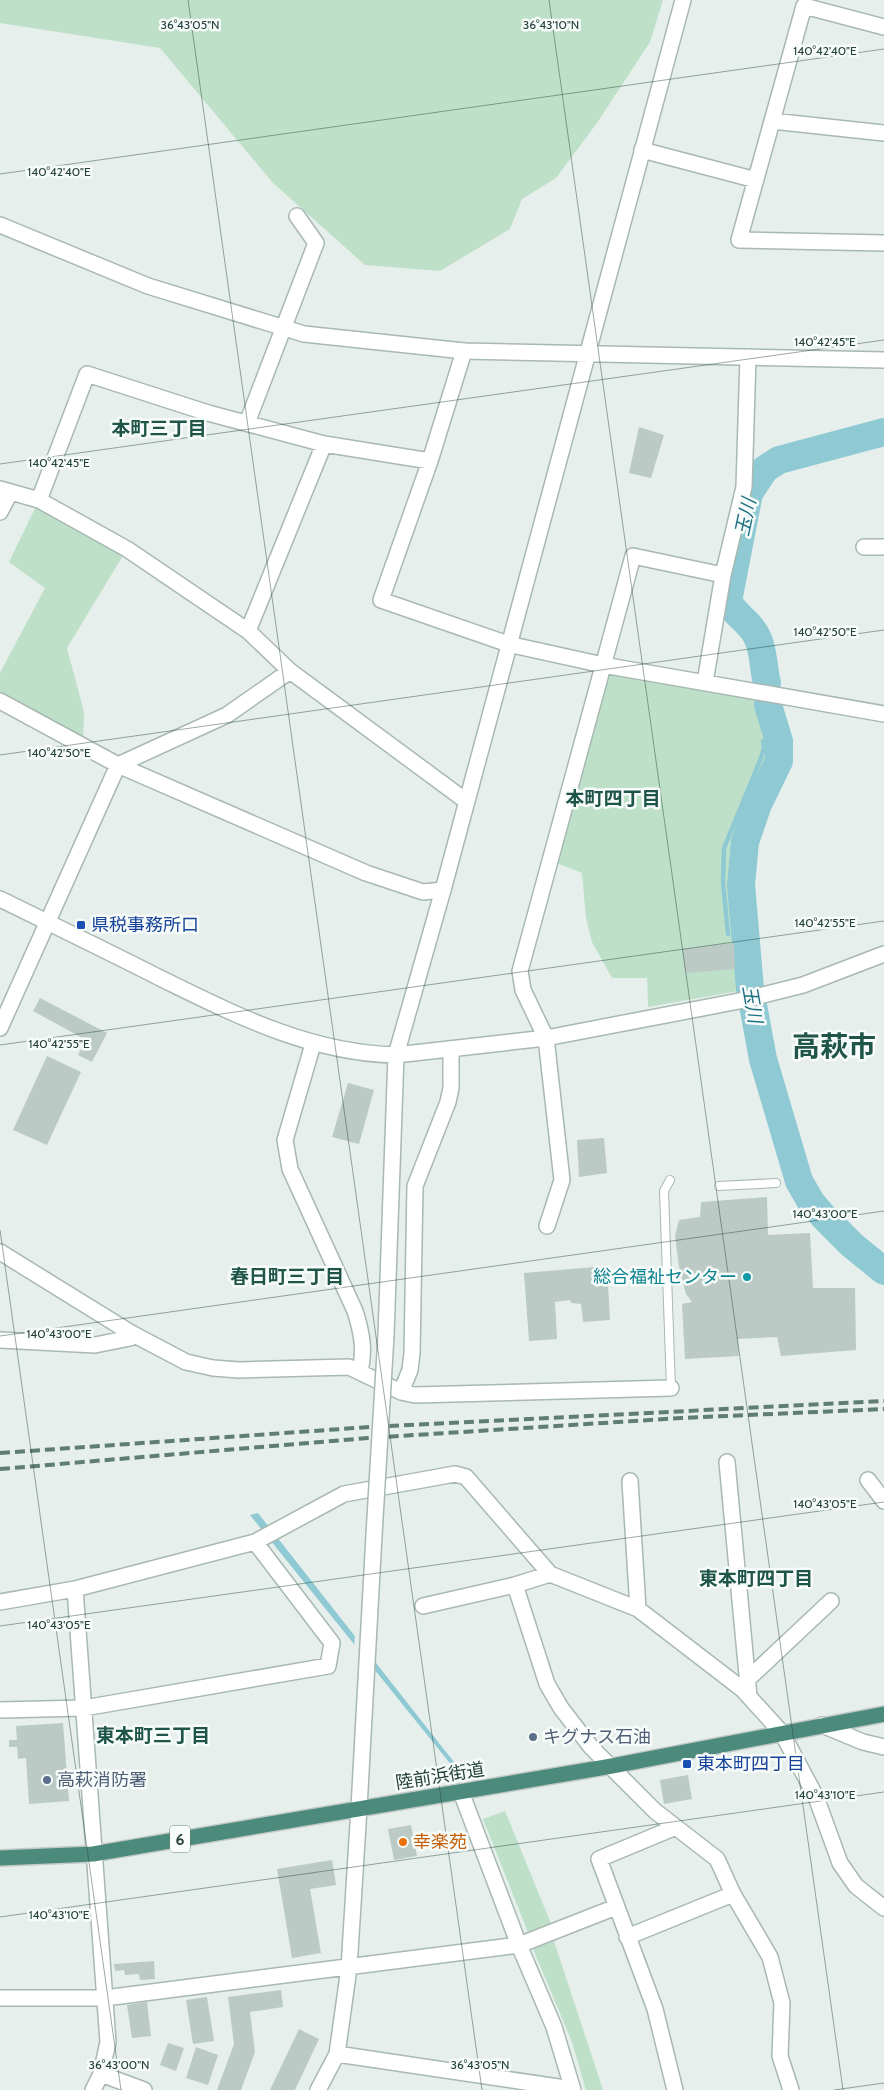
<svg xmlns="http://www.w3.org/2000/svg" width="884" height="2090" viewBox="0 0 884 2090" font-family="Cabin,'Noto Sans JP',sans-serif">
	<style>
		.green { fill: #bfe0c8 }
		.water { fill: #8ec9d4 }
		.pier { fill: #e6efeb }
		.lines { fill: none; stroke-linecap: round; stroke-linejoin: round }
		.stream { stroke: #8ec9d4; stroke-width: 4.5 }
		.river { stroke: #8ec9d4; stroke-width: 28 }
		.building { fill: #bbcac4 }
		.service-casing { stroke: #a8b8b2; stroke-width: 10 }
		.minor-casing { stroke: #a8b8b2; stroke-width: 18 }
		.tertiary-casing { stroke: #a8b8b2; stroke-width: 18 }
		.trunk-casing { stroke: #c2cac8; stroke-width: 18 }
		.service { stroke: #fff; stroke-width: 8 }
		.minor { stroke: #fff; stroke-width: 15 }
		.tertiary { stroke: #fff; stroke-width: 15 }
		.trunk { stroke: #4c8a7c; stroke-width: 15 }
		.rail { stroke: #5f7d75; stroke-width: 4; stroke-dasharray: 10 5; stroke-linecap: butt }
		.tertiary-bridge-casing { stroke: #a8b8b2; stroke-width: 18; stroke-linecap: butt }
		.tertiary-bridge { stroke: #fff; stroke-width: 15 }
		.ticks { fill: none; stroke: #24423a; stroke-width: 1; stroke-opacity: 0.45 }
		.transit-dot { fill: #1a4fb4; stroke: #f7fbf9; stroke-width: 2 }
		.culture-dot { fill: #0f9aa8; stroke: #f7fbf9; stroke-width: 2 }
		.service-dot { fill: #5c6f8a; stroke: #f7fbf9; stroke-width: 2 }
		.food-dot { fill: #e8710a; stroke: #f7fbf9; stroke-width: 2 }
		.labels { text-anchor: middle; stroke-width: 5; stroke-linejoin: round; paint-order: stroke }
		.shield { fill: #f7fbf9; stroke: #637a73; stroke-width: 1 }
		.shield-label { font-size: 16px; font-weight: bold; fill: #24423a }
		.transit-label { font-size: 18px; fill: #164399; stroke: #f7fbf9; text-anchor: start }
		.culture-label { font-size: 18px; fill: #0d838f; stroke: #f7fbf9; text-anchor: end }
		.service-label { font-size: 18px; fill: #4e5e75; stroke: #f7fbf9; text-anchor: start }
		.street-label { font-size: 18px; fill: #24423a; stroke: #f7fbf9 }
		.food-label { font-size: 18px; fill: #c56008; stroke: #f7fbf9; text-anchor: start }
		.neighbourhood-label { font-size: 19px; font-weight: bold; fill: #1f5548; stroke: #f7fbf9 }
		.water-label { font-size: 19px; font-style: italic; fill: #1c6f80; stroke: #f7fbf9 }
		.town-label { font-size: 28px; font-weight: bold; fill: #1f5548; stroke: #f7fbf9 }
		.ticks-label { font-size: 12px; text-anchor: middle; fill: #24423a; stroke: #f7fbf9; stroke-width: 5; stroke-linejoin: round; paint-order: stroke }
	</style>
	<rect width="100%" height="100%" fill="#e6efeb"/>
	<!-- green -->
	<path class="green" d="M0,0H663L650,42L597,123L556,178L522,199L510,229L440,271L365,265L273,183L160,48L0,23Z
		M39,500L127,549L67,648L84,712L83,746L0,701V673L45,588L9,562Z
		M607,666L754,691L772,718L781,750L751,824L743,857L746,945L750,989L648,1007L647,978H612L592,942L586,918L582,873L554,862Z
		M505,1811L552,1926L529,1935L483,1819Z
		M554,1941L603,2090H586L572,2042L533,1949Z"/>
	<!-- water -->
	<path class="water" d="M877,1259L884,1265V1277L872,1265Z
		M258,1513L461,1771L457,1772L250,1515Z"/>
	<!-- pier -->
	<path class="pier" d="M355,1633L375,1658L374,1673L354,1649Z"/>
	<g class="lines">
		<!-- stream -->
		<path class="stream" d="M728,934L723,883L724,848L761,758L764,748L763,741"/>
		<!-- river -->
		<path class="river" d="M767,683C763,668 764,652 758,639C752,623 735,616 728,601L749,493L765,469L779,460L884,432
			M768,705L779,741V761L758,804L745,842L741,885L750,989L763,1059L799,1181L811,1202L823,1216L852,1245L884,1271"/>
	</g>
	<!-- building -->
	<path class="building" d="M639,427L664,435L651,478L629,473Z
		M734,943L735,969L686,973L682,949Z
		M40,998L107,1033L92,1062L78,1055L86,1040L33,1011Z
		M47,1056L81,1072L47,1145L13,1130Z
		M348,1083L374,1090L359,1144L332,1137Z
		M604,1138L607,1173L579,1177L577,1140Z
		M767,1197L768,1235L810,1233L813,1288H855L856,1350L781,1356L777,1337L738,1339L739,1356L685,1359L682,1304L692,1302L686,1294L679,1267L675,1236L679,1220L700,1217L701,1202Z
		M607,1266L610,1320L583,1322L581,1304L571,1303L570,1300L555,1302L557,1339L529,1341L524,1273Z
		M63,1723L69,1801L29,1804L26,1758L18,1759L17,1747H9V1740H17L16,1726Z
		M688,1775L692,1799L664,1804L660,1780Z
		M411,1825L417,1856L394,1860L388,1829Z
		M332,1860L336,1885L310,1889L321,1953L292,1958L277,1869Z
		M154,1961L155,1979L140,1980L139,1974L125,1975L124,1970L115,1971L114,1964Z
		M281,1990L283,2007L250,2012L255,2052L241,2090H217L234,2044L228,1997Z
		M207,1997L214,2041L193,2044L186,2000Z
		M147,2002L151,2036L132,2038L127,2005Z
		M299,2029L319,2039L295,2090H270Z
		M168,2043L184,2048L176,2071L160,2065Z
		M196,2047L218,2055L208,2085L186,2078Z"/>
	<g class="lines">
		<defs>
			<path id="service" d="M670,1180L664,1191L671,1388
				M719,1186L776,1183"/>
			<path id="minor" d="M884,27L804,6L739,240L884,243
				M772,121L884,133
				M642,150L756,180
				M464,351L430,461L381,600L508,644L603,665L884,714
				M247,423L316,243L297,216
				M0,489L39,500L127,549L248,631L290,671L466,801
				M39,500L87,374L208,413L324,444L430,461
				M0,512L10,493
				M864,547H884
				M248,631L324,444
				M705,682L723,575L744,487L748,357
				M0,701L118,765L227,715L290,671
				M0,1028L118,765L366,873L423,892L443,890
				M313,1044L285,1140L290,1169L355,1311C362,1333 365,1350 360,1372
				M547,1226L562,1180L546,1038L523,990L520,971L633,556L723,575
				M0,1252L131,1333L186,1362L213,1368L239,1370L349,1367L401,1392L415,1395L671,1388
				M0,1340L95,1345L130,1338L131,1333
				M401,1392L410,1370L412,1353L415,1186L448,1102L451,1088V1049
				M727,1462L749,1696
				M868,1480L884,1501
				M630,1481L638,1609
				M515,1585L547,1684L561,1708L591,1747L655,1811L717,1859L733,1894L770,1957L782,2003L780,2056L791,2090
				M75,1589L108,2042L101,2074L93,2090
				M0,1602L75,1589L255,1542L344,1494L455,1474L466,1477L550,1574L638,1609L742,1689L782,1733L816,1797L840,1863L856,1886L884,1908
				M423,1606L515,1585L550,1574
				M748,1679L831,1601
				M0,1710L84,1708L328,1666L332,1643L255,1542
				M822,1725L863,1742L884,1747
				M627,1937L733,1894
				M0,1998H105L519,1945L616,1907
				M337,2054L572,2089
				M101,2074L144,2090
				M318,2090L337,2054L349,1968L359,1808
				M675,2090L655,2009L599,1859L676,1827"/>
			<path id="tertiary" d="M0,225L148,286L304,334L464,351L884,360
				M0,899C53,925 107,951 160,978C236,1015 309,1053 396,1055L546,1038L739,1001L803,985L884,954
				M386,1335L396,1055L443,890L683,0
				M461,1792L519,1945L554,2027L573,2090
				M359,1808L374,1535"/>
			<path id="trunk" d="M0,1858L93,1854L612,1766L884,1714"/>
		</defs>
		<!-- service casing -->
		<use href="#service" class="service-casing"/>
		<!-- minor casing -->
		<use href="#minor" class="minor-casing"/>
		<!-- tertiary casing -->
		<use href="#tertiary" class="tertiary-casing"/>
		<!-- trunk casing -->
		<use href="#trunk" class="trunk-casing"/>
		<!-- service -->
		<use href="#service" class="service"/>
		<!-- minor -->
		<use href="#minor" class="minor"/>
		<!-- tertiary -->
		<use href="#tertiary" class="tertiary"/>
		<!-- trunk -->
		<use href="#trunk" class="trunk"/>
		<!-- rail -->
		<path class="rail" d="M0,1453L370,1427L884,1401
			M0,1469L368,1438L681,1418L884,1409"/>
		<defs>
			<path id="tertiary-bridge" d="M374,1535L386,1335"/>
		</defs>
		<!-- tertiary-bridge casing -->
		<use href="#tertiary-bridge" class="tertiary-bridge-casing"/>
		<!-- tertiary-bridge -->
		<use href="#tertiary-bridge" class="tertiary-bridge"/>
	</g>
	<!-- ticks -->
	<path class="ticks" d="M188,0L482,2090M549,0L843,2090M0,174L884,49M0,464L884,340M0,755L884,630M0,1045L884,921M0,1230L121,2090M0,1336L884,1211M0,1626L884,1502M0,1917L884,1792M834,2090L884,2083"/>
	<!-- markers -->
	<g class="transit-dot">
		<rect x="76" y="920" width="10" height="10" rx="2.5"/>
		<rect x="682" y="1759" width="10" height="10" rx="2.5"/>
	</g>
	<circle class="culture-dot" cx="747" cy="1277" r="5"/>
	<g class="service-dot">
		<circle cx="533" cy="1737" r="5"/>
		<circle cx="47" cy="1780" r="5"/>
	</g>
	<circle class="food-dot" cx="403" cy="1842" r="5"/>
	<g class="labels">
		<!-- shield labels -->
		<rect class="shield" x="170" y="1825.5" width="20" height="27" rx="4"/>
		<g class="shield-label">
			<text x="180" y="1845">6</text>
		</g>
		<!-- transit labels -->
		<g class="transit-label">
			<text x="91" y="931">県税事務所口</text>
			<text x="697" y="1770">東本町四丁目</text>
		</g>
		<!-- culture labels -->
		<g class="culture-label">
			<text x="737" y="1283">総合福祉センター</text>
		</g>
		<!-- service labels -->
		<g class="service-label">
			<text x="543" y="1743">キグナス石油</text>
			<text x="57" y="1786">高萩消防署</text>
		</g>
		<!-- street labels -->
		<g class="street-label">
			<text transform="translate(440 1776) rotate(-9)" y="6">陸前浜街道</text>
		</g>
		<!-- food labels -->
		<g class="food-label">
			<text x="413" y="1848">幸楽苑</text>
		</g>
		<!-- neighbourhood labels -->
		<g class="neighbourhood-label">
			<text x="159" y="435">本町三丁目</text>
			<text x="613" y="805">本町四丁目</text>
			<text x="287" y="1283">春日町三丁目</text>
			<text x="756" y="1585">東本町四丁目</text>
			<text x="153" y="1742">東本町三丁目</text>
		</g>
		<!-- water labels -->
		<g class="water-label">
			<text transform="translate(745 517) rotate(-78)" y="7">玉川</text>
			<text transform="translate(753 1004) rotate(80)" y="7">玉川</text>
		</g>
		<!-- town labels -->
		<g class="town-label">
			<text x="834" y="1056">高萩市</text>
		</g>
	</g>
	<g class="ticks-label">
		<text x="190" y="29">36°43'05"N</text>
		<text x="551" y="29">36°43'10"N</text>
		<text x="825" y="55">140°42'40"E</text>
		<text x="59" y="176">140°42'40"E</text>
		<text x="825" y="346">140°42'45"E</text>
		<text x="59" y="467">140°42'45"E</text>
		<text x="825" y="636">140°42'50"E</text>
		<text x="59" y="757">140°42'50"E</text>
		<text x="825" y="927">140°42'55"E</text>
		<text x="59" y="1048">140°42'55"E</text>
		<text x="825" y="1218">140°43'00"E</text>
		<text x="59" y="1338">140°43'00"E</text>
		<text x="825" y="1508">140°43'05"E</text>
		<text x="59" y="1629">140°43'05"E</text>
		<text x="825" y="1799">140°43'10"E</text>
		<text x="59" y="1919">140°43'10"E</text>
		<text x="119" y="2069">36°43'00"N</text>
		<text x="480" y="2069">36°43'05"N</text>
	</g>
</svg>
